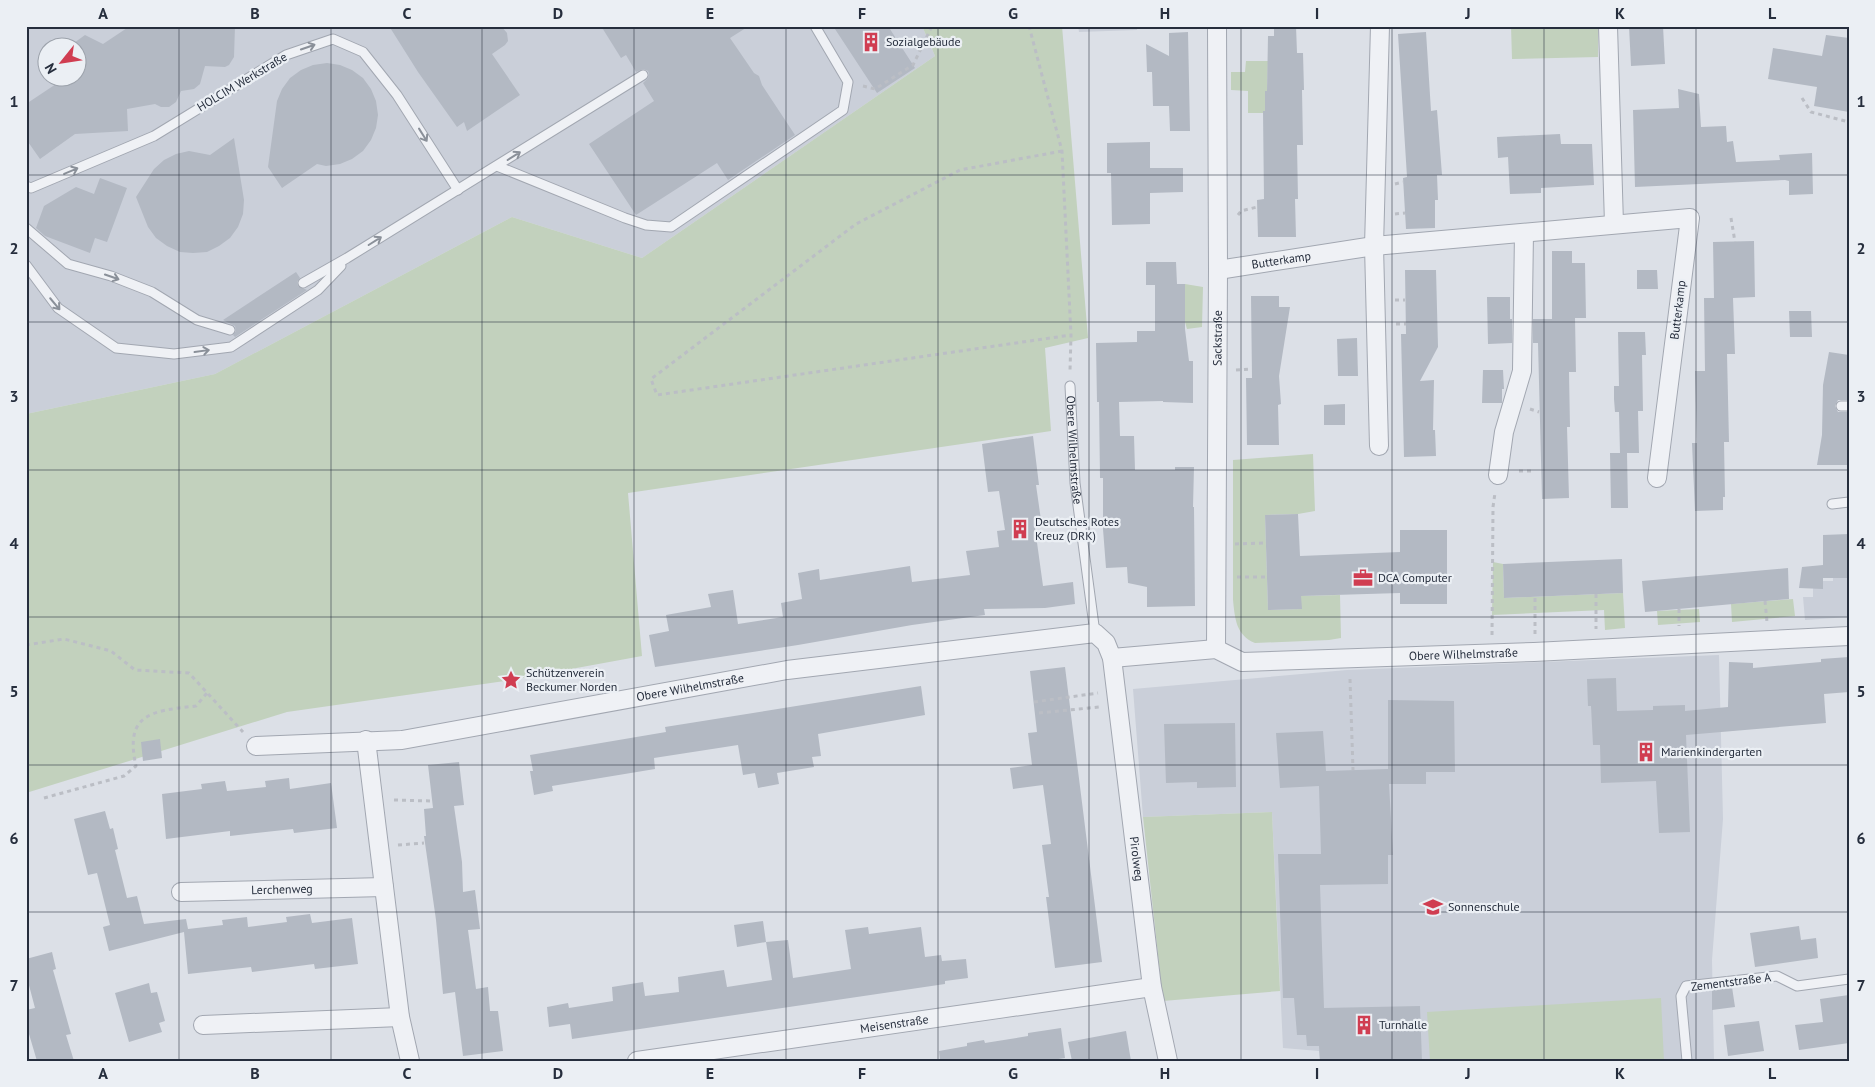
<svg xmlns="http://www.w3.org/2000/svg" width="1875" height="1087" viewBox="0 0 1875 1087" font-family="'PT Sans',sans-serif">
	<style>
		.built { fill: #cacfd9; fill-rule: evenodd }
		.green { fill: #c2d1bd }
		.building { fill: #b3b9c3 }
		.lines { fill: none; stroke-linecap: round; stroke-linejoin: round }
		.service-casing { stroke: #a2a7b1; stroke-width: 11 }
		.minor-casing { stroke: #a2a7b1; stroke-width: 20 }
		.path { stroke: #bbbec5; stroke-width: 3; stroke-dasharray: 4 4; stroke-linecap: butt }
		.service { stroke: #eff1f5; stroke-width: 9 }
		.minor { stroke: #eff1f5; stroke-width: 18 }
		.oneway { stroke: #8a9099 }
		.grid { fill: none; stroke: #262e3d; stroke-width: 1; stroke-opacity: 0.55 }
		.labels { text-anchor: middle; stroke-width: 4.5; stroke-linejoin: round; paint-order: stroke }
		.poi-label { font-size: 12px; fill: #262e3d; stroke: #ebeff4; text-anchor: start }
		.street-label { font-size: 12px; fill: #262e3d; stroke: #ebeff4 }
		.neatline { fill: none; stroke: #262e3d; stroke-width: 2 }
		.grid-label { font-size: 16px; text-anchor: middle; font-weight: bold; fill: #262e3d }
	</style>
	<rect width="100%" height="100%" fill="#dce0e7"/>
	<!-- built -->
	<path class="built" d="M26,26H922L935,56L642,258L512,217L215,374L26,414ZM48,48H78V78H48Z
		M1078,26H1137V30L1079,32Z
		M1833,578H1849V617L1805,620L1803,597H1813V588H1823V581H1833Z
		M1719,655L1723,819L1712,960L1714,1061H1320L1319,1051L1283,1048L1272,812L1143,817L1133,689L1347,670Z"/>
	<!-- green -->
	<path class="green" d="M922,26H1062L1088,338L1045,348L1051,431L628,493L642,656L511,680L287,712L26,793V414L215,374L512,217L642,258L935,56Z
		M1511,26H1598V57L1512,59Z
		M1246,61H1268L1267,91H1265V111H1263V113H1248V91L1231,90V72H1245Z
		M1185,284L1203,287L1202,327L1187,329L1185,322Z
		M1313,454L1315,511L1298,514L1265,515L1268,610L1301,609V596L1340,595L1341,638L1329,640L1255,643C1236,635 1235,619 1233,600V460Z
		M1493,562L1503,564L1504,598L1623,593L1625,628L1605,630L1604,610L1492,615Z
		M1793,599L1795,616L1732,622L1731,604Z
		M1699,609L1700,622L1658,625L1657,611Z
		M1272,812L1280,991L1163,1001L1143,817Z
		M1661,998L1664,1061H1430L1427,1012Z"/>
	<!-- building -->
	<path class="building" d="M130,26H235L234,57L229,65L225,67L205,66L200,84L194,89L181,91L176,102L169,107H161L155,104L127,109L128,131L75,134L40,159L26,139V104L56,84L55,78H78V48H67L85,35L103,44Z
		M389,26H501L507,33L508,41L505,45L492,54L520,95L467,131L464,122L457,127L418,72Z
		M601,26H749L730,38L754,73L759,76L762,85L795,135L728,180L717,163L636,215L589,144L654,101L643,83L648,78L649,74L648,71L643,69L636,72L626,55L621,58Z
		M833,26H888L915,68L877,93Z
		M1274,26H1296L1297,53H1303L1304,90H1302L1303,145H1297L1298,199H1295L1296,237H1258L1257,200L1264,199L1263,111H1265V91H1267L1268,36H1274Z
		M1629,26H1663L1665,64L1631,66Z
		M1188,32L1190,131H1170L1169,106H1153L1152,72H1147L1146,44L1169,56V33Z
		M1426,32L1431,111L1437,110L1442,175H1437L1438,200H1435V228L1406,229L1403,178L1407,177L1398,34Z
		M1826,35L1849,38V112L1814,106L1817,87L1768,79L1773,48L1822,56Z
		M327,63L340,65L352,70L363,78L371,89L376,101L378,115L376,128L371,140L363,151L352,159L340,164L326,166L317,164L282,188L268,167L277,101L282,89L290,78L301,70L313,65Z
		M1678,89L1699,94L1701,127L1726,126L1727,142L1733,141L1736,162L1780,160L1779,155L1812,153L1813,194L1789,195V181L1785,180L1635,187L1633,110L1679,108Z
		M1560,134L1561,144H1592L1594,185L1541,188V193L1510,194L1508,157L1498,158L1497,137Z
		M234,138L244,200L243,214L238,227L230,238L219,246L207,252L193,253L180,252L167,246L156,238L148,227L136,197L154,169L164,160L176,154L189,151L210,155Z
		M1150,142V168H1183V192L1150,193V224L1112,225L1111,173H1107V143Z
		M100,178L127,188L107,242L95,238L90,253L45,236L36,228L44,206L76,187L94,194Z
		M1754,241L1755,297L1733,298L1735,354H1727L1729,442H1724L1725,497H1723V510L1695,511L1692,443H1697L1695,371H1705L1704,298H1714L1713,242Z
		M1552,251H1572V263H1585L1586,318H1575L1576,372H1569L1570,427H1567L1569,498L1542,499L1538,343H1533V319H1552Z
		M1146,262H1176L1177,284H1185V329L1189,361H1193V403L1163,402V401L1119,402L1120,436H1134L1135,470H1175V467H1194L1193,507H1194L1195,606L1147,607V587L1128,583L1127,567L1106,568L1103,529V478H1100L1099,402H1097L1096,343L1137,342V331H1155V285H1146Z
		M1405,270H1436L1438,347L1420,381L1434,380L1433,430H1435L1436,456L1404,457L1401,334H1406Z
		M1637,270H1657L1658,289H1637Z
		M296,272L300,278L297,282L298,286L307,290L235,337L233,335L236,331L235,326L223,320Z
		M1251,296H1279V307H1290L1279,376L1281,404L1278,405L1279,445H1247L1246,378H1252Z
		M1487,297H1510V319H1512V343L1488,344Z
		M1789,311H1811L1812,337H1790Z
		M1618,332H1645L1646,355H1642L1643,411H1638L1639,453H1627L1628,508H1611L1610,453H1620L1619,412H1615L1614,399V386H1619Z
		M1357,338L1358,376H1338L1337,339Z
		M1829,352L1849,355V400H1838L1835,406L1838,412H1849V465H1817L1822,435L1823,385Z
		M1483,370H1503L1504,389H1502V403H1482Z
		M1345,404V425H1324V405Z
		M1033,436L1039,485H1036L1042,527L1035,528L1043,586L1073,582L1075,604L1045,608L984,609L985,615L912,625L798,645L655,667L649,635L669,631L666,615L711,607L708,594L733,590L738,624L783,617L781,603L802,599L798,573L819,569L820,580L910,566L912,582L970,575L966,551L999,547L997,531L1005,530L999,491L988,492L982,444Z
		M1298,514L1300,556L1400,552V530H1447V604H1400V593L1301,596L1302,609L1268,610L1265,515Z
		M1849,534V578H1823V589L1799,588L1802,567L1823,565V535Z
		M1622,559L1623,593L1504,598L1503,564Z
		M1788,568L1789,599L1645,612L1642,581Z
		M1849,657V692L1824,694L1826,723L1686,735L1690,832L1659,833L1656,781L1601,783L1600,745H1593L1591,706H1588L1587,679L1616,678L1617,711L1653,710V706L1685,705V711L1728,707L1729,662L1753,663V668L1821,662V659Z
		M1065,667L1102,962L1055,968L1046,897H1049L1042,845L1051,844L1043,785L1013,789L1010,768L1032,765L1028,733L1037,732L1030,671Z
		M921,686L925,715L818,734L821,756L812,757L814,767L777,773L779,784L758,788L755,773L743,775L738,745L654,758L655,769L552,786L553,791L534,795L530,771H533L530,755L666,732L665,727Z
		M1388,700L1454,701L1455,772H1426V784H1389L1393,855H1388V884L1320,885L1324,1008L1420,1006L1422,1061H1320L1319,1046H1307L1306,1035H1297L1294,998H1283L1278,854H1321L1319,786L1280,788L1276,733L1323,731L1326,771L1388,769Z
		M1235,723L1236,787L1197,788V782L1166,783L1164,724Z
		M160,739L162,758L143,761L141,742Z
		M459,762L464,805L454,806L462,862L463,892L475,890L480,929L468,930L476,989L488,987L490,1011H498L503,1051L463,1056L455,992L443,994L436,920L424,836H426L424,809L433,808L428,765Z
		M289,778L290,789L331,783L337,828L294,833L293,829L230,836V831L166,839L162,794L202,789L201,784L225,781L227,791L247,789L266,787L265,781Z
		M105,811L110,829L113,828L118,849L115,850L127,898L137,896L144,924L186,919L188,929L223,925L222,920L247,917L248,927L287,922L286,917L310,914L312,923L352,918L358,964L315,969L314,964L252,972L251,967L188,974L184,932L109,951L103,927L110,925L97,873L88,875L74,819Z
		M763,921L766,942L737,947L734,925Z
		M1799,926L1801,940L1816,938L1818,958L1755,967L1750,933Z
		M868,927L869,934L921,927L925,957L941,955L942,961L966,959L968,978L945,981V984L572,1039L570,1024L549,1027L547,1007L568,1003L569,1008L613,1001L612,987L643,982L645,996L679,992L678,977L724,970L727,987L772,980L766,942L788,940L793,978L851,969L845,930Z
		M52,952L56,969L53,970L71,1034L66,1035L74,1061H37L26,1024V1010L35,1008L26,974V959Z
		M149,983L151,993L157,992L165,1021L159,1023L162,1032L129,1042L115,993Z
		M1732,987L1735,1007L1712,1010V990Z
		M1849,995V1043L1799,1050L1795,1025L1823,1022L1820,999Z
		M1759,1021L1764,1051L1728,1056L1724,1025Z
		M1061,1028L1065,1058L1045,1061H940L939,1051L967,1046V1043L984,1040L985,1043L1028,1036V1033Z
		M1126,1031L1131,1061H1072L1068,1042Z"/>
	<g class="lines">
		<defs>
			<g id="service">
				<path d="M497,166L625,218L646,225L671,227L843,110L848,82L815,26"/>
				<path d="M26,186L31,188L154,136L286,55L333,39L363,52L397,95L458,190"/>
				<path d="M26,228L68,264L111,276L152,292L197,320L230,330"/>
				<path d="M26,265L58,308L116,348L174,354L231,347L318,290L341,266"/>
				<path d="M303,283L347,258L643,75"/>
				<path id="s1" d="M1070,386L1075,483L1095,633"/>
				<path d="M1841,406H1849"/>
				<path d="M1832,504L1849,502"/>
				<path d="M1687,1061L1681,996L1686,986L1777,976L1797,986L1849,979"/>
			</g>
			<g id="minor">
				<path d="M1608,26L1614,224"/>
				<path id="s2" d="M1218,270L1374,246L1690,218L1657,478"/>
				<path d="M1379,446L1374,246L1380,26"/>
				<path d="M1498,475L1504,432L1522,371L1524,233"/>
				<path id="s3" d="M1216,649L1218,270L1217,26"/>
				<path id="s4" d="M1112,658L1216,649L1242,662L1534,652L1849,636"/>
				<path d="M366,740L400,1017L410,1061"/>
				<path id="s5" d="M256,746L402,740L787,670L1095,633L1106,643L1112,658L1152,987L1168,1061"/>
				<path id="s6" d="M181,892L384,887"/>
				<path d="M203,1025L400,1017"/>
				<path id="s7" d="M637,1061L1152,987"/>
			</g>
		</defs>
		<!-- service casing -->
		<use href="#service" class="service-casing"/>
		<!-- minor casing -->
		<use href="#minor" class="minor-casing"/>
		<!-- path -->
		<path class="path" d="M1029,26L1062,151L1071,335L1070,371
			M863,86L875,89L913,65L932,26
			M1802,98L1811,112L1849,122
			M1062,151L960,170L856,224L651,379L657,395L1071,335
			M1395,184L1403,182
			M1395,214L1405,213
			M1238,215L1241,211L1257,207
			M1731,218L1735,242
			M1395,300H1405
			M1396,324H1406
			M1236,370L1252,369
			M1530,409L1539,412
			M1519,471H1534
			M1235,544L1266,543
			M1237,577H1267
			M1596,594V629
			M1765,601L1767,622
			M1679,609V626
			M1535,634V597
			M1492,635L1493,507L1495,493
			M26,645L64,639L111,651L135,670L189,673L243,732
			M1350,679L1353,770
			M1034,702L1098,693
			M1039,713L1099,707
			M44,798L124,776L136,766C124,713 152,711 196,706L207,693
			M394,800L432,801
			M398,845L424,843"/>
		<!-- service -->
		<use href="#service" class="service"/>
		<!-- minor -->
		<use href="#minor" class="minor"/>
	</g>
	<!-- one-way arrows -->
	<defs><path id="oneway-shaft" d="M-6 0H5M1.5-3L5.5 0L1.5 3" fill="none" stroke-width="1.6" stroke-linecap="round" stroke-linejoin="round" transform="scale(1.25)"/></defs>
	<g class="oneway">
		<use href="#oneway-shaft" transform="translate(308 47) rotate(-19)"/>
		<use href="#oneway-shaft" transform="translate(423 135) rotate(58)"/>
		<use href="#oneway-shaft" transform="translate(514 156) rotate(-32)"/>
		<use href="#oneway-shaft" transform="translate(71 171) rotate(-23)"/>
		<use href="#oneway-shaft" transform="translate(375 241) rotate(-32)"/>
		<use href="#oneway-shaft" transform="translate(112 277) rotate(19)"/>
		<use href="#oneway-shaft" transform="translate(55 304) rotate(50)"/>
		<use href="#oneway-shaft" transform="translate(202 351) rotate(-8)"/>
	</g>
	<!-- grid -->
	<path class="grid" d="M179,26V1061M331,26V1061M482,26V1061M634,26V1061M786,26V1061M938,26V1061M1089,26V1061M1241,26V1061M1392,26V1061M1544,26V1061M1696,26V1061M26,175H1849M26,322H1849M26,470H1849M26,617H1849M26,765H1849M26,912H1849"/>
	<!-- icons -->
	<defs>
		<symbol id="building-bare" viewBox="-9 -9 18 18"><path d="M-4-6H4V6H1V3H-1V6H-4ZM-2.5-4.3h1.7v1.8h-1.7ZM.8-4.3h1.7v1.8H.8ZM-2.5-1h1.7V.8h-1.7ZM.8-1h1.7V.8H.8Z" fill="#d03d51" stroke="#ebeff4" stroke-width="2.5" paint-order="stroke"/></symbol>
		<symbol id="office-bare" viewBox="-9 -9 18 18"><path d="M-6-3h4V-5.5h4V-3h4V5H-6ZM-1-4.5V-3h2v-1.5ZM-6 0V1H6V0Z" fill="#d03d51" stroke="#ebeff4" stroke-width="2.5" paint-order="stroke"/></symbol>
		<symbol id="sight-bare" viewBox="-9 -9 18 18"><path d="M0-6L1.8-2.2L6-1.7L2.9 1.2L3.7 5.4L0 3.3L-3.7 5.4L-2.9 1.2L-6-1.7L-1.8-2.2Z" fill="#d03d51" stroke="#ebeff4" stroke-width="2.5" paint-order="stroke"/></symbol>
		<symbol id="school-bare" viewBox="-9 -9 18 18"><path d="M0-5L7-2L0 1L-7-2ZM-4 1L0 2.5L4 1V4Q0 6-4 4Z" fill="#d03d51" stroke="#ebeff4" stroke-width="2.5" paint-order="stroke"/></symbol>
	</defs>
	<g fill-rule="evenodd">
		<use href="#building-bare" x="857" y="28" width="28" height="28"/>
		<use href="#building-bare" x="1006" y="515" width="28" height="28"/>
		<use href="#office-bare" x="1349" y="564" width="28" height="28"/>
		<use href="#sight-bare" x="497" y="666" width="28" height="28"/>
		<use href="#building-bare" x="1632" y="738" width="28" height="28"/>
		<use href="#school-bare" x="1419" y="893" width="28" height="28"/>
		<use href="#building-bare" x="1350" y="1011" width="28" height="28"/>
	</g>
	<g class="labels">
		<!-- poi labels -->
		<g class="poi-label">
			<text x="886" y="46">Sozialgebäude</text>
			<text x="1035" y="526">Deutsches Rotes<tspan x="1035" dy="14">Kreuz (DRK)</tspan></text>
			<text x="1378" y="582">DCA Computer</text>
			<text x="526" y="677">Schützenverein<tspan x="526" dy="14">Beckumer Norden</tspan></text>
			<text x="1661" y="756">Marienkindergarten</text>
			<text x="1448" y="911">Sonnenschule</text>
			<text x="1379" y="1029">Turnhalle</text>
		</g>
		<!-- street labels -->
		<g class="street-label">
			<text transform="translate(242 82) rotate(-31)" y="4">HOLCIM Werkstraße</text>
			<text dy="4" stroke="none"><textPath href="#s2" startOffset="64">Butterkamp</textPath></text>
			<text transform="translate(1678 310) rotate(-83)" y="4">Butterkamp</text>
			<text dy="4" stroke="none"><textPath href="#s3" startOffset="311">Sackstraße</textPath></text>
			<text dy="4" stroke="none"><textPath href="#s1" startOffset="64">Obere Wilhelmstraße</textPath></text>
			<text dy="4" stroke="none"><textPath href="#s4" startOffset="355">Obere Wilhelmstraße</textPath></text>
			<text dy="4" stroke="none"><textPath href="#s5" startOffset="439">Obere Wilhelmstraße</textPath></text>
			<text dy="4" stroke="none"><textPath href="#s5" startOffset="1081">Pirolweg</textPath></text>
			<text dy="4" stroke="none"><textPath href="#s6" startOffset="101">Lerchenweg</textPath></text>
			<text transform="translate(1731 982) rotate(-7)" y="4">Zementstraße A</text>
			<text dy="4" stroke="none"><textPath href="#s7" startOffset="260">Meisenstraße</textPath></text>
		</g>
	</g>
	<!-- border -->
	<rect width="1875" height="1087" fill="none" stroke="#ebeff4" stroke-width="55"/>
	<!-- north arrow -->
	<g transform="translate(62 62) rotate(240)"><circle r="24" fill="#ebeff4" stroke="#9ca2ab"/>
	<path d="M0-4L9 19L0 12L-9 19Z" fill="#d03d51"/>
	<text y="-8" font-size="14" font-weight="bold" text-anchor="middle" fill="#262e3d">N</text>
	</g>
	<rect x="28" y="28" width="1820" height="1032" class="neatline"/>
	<g class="grid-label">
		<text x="103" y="19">A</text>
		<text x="255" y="19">B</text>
		<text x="407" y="19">C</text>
		<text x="558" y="19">D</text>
		<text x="710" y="19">E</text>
		<text x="862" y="19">F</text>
		<text x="1013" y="19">G</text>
		<text x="1165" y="19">H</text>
		<text x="1317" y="19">I</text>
		<text x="1468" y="19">J</text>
		<text x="1620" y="19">K</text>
		<text x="1772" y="19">L</text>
		<text x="14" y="107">1</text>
		<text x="1861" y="107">1</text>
		<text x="14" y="254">2</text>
		<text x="1861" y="254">2</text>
		<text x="14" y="402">3</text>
		<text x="1861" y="402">3</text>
		<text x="14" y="549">4</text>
		<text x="1861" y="549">4</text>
		<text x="14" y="697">5</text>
		<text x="1861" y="697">5</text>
		<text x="14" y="844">6</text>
		<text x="1861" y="844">6</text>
		<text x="14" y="991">7</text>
		<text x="1861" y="991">7</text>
		<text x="103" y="1079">A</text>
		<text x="255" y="1079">B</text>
		<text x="407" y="1079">C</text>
		<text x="558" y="1079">D</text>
		<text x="710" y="1079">E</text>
		<text x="862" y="1079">F</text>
		<text x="1013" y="1079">G</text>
		<text x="1165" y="1079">H</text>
		<text x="1317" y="1079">I</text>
		<text x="1468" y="1079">J</text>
		<text x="1620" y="1079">K</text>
		<text x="1772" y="1079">L</text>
	</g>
</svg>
